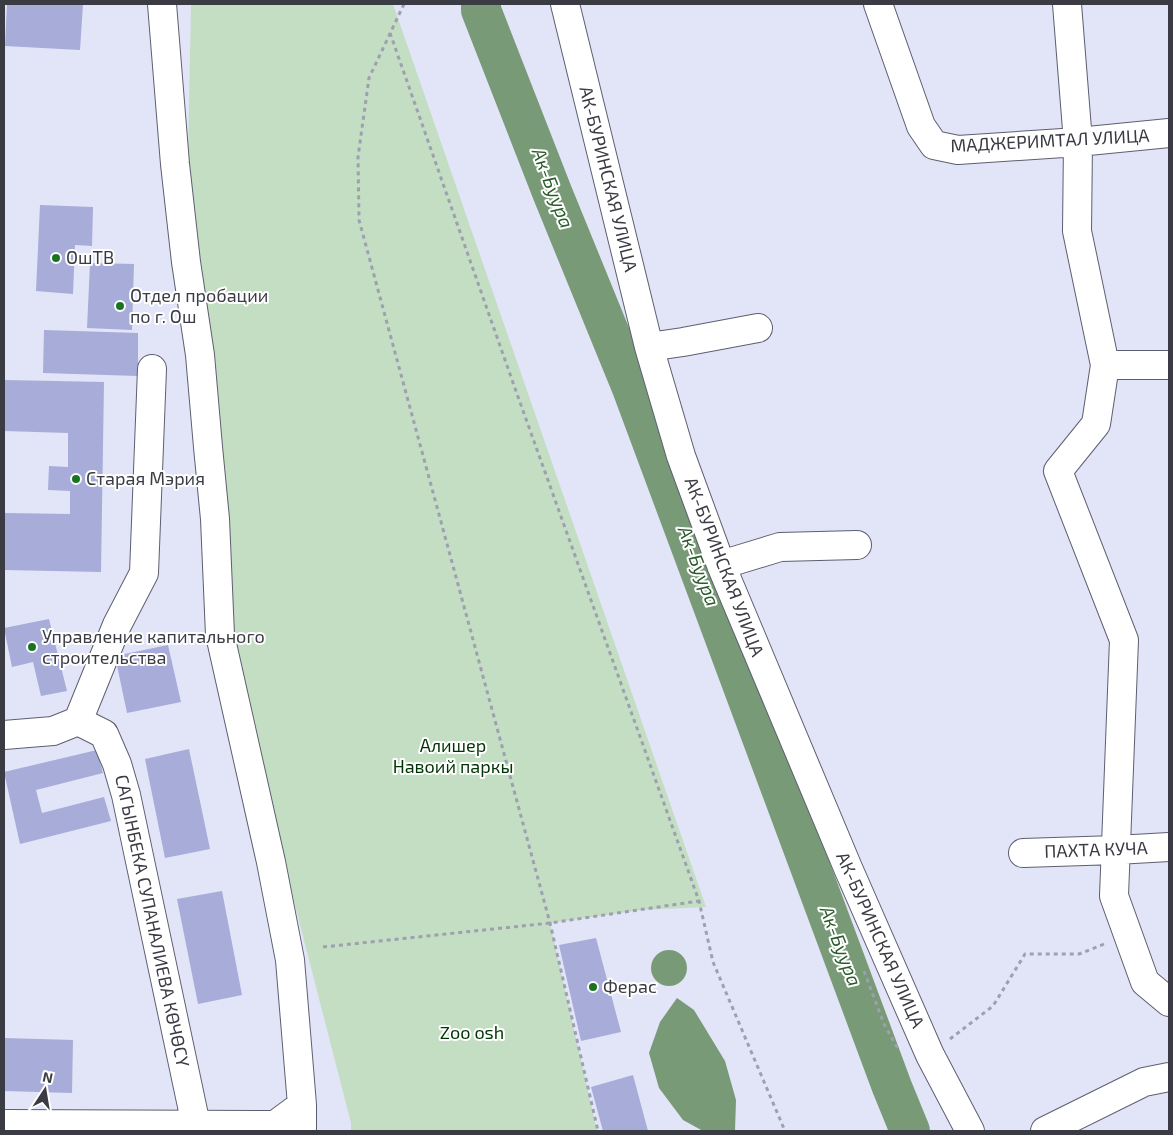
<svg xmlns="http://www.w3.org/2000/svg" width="1173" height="1135" viewBox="0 0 1173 1135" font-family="'Exo 2',sans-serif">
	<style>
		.green { fill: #c4dec3 }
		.water { fill: #789a77 }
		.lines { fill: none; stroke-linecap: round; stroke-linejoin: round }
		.river { stroke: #789a77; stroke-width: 40 }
		.building { fill: #a8acd8 }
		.minor-casing { stroke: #5d5f70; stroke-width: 30 }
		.path { stroke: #9ea0af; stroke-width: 3; stroke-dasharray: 4 4; stroke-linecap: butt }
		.minor { stroke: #fff; stroke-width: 28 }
		.poi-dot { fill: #197422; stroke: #fff; stroke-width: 2 }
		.labels { text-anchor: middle; stroke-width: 4; stroke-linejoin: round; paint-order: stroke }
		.street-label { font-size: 18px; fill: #3a3b43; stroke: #fff }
		.poi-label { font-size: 18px; fill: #3a3b43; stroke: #fff; text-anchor: start }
		.park-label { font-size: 18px; fill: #003404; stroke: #fff }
		.water-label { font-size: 19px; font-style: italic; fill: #2b5c2c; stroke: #fff }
	</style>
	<rect width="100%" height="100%" fill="#e2e4f8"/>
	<!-- green -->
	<path class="green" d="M191,4H393L706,907L641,910L550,923L597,1131H351V1123L227,641L187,204Z"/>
	<!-- water -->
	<path class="water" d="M651 968a18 18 0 1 1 36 0a18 18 0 1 1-36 0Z
		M677,998L694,1010L725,1061L736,1100L735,1131H703L683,1120L659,1088L649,1053L660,1022Z"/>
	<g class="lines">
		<!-- river -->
		<path class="river" d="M481,4V10L552,192L632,388L892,1087L910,1131"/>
	</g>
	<!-- building -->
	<path class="building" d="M7,4H83L80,50L5,46Z
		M40,205L93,207L92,246L75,245L73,294L36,291Z
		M90,263L134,264L132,330L87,328Z
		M44,330L138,333V376L43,373Z
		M4,380L104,382L101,572L4,570V513L70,514V491L48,490L49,466L68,467V433L4,431Z
		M49,619L67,691L41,696L33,662L12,667L4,628Z
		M168,645L181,702L127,713L115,656Z
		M189,749L210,849L165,858L145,759Z
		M97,750L103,773L36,790L42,813L104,797L111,821L20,844L4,772Z
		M222,891L242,995L198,1004L177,899Z
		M596,938L621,1032L581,1041L559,945Z
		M4,1038L73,1040L72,1093L4,1091Z
		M633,1075L648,1131H603L591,1087Z"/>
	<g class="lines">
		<defs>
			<path id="minor" d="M162,4L175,164L186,262L200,355L208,447L215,519L220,635L271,862L290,960L302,1105V1131
				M565,4L649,347L681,456L721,565L848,868L930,1055L970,1131
				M878,4L921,126L934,145L958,150L1078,142L1169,133
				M1067,4L1078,142L1077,231L1105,365L1096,424L1058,471L1124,640L1114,896L1145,982L1169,1002
				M649,347L683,342L758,328
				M1105,365H1169
				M721,565L780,547L857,545
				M78,721L117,625L144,573L152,369
				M4,735L53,731L78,721L104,734L117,764L126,795L196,1125
				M1023,853L1116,850L1169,847
				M4,1124L275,1125L302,1105
				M1045,1131L1144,1082L1169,1077"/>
		</defs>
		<!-- minor casing -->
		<use href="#minor" class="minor-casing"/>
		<!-- path -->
		<path class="path" d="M404,4L369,78L358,157L359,220L550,923L598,1131
			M390,33L517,394L699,901L713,962L785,1131
			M323,947L550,923L699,901
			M864,971L884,1024L898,1049
			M950,1039L993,1006L1025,954H1079L1107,943"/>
		<!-- minor -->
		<use href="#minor" class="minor"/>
	</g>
	<!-- markers -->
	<g class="poi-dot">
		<circle cx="56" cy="258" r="5"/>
		<circle cx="120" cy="306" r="5"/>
		<circle cx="76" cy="479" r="5"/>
		<circle cx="32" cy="647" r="5"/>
		<circle cx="593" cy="987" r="5"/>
	</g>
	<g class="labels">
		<!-- street labels -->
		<g class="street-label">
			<text transform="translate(1050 141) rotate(-3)" y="6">МАДЖЕРИМТАЛ УЛИЦА</text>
			<text transform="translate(608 179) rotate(76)" y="6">АК-БУРИНСКАЯ УЛИЦА</text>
			<text transform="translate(724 567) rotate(69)" y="6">АК-БУРИНСКАЯ УЛИЦА</text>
			<text transform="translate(1096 850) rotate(-2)" y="6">ПАХТА КУЧA</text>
			<text transform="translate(152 921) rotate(78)" y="6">САГЫНБЕКА СУПАНАЛИЕВА КӨЧӨСҮ</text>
			<text transform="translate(880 940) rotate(66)" y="6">АК-БУРИНСКАЯ УЛИЦА</text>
		</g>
		<!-- poi labels -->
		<g class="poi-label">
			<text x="66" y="264">ОшТВ</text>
			<text x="130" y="302">Отдел пробации<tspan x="130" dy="21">по г. Ош</tspan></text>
			<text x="86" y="485">Старая Мэрия</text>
			<text x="42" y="643">Управление капитального<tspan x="42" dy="21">строительства</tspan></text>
			<text x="603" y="993">Ферас</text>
		</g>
		<!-- park labels -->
		<g class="park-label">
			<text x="453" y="752">Алишер<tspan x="453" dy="21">Навоий паркы</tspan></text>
			<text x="472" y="1039">Zoo osh</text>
		</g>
		<!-- water labels -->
		<g class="water-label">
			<text transform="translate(553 188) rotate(69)" y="7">Ак-Буура</text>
			<text transform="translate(699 566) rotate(69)" y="7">Ак-Буура</text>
			<text transform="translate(841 946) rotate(69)" y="7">Ак-Буура</text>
		</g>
	</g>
	<!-- border -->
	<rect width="1173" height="1135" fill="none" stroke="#3a3b43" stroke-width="10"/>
	<!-- north arrow -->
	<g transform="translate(45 1090) rotate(12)" stroke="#ffffff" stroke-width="4" paint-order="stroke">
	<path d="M0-4L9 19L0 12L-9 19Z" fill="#3a3b43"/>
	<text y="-8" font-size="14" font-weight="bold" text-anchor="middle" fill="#3a3b43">N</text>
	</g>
</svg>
